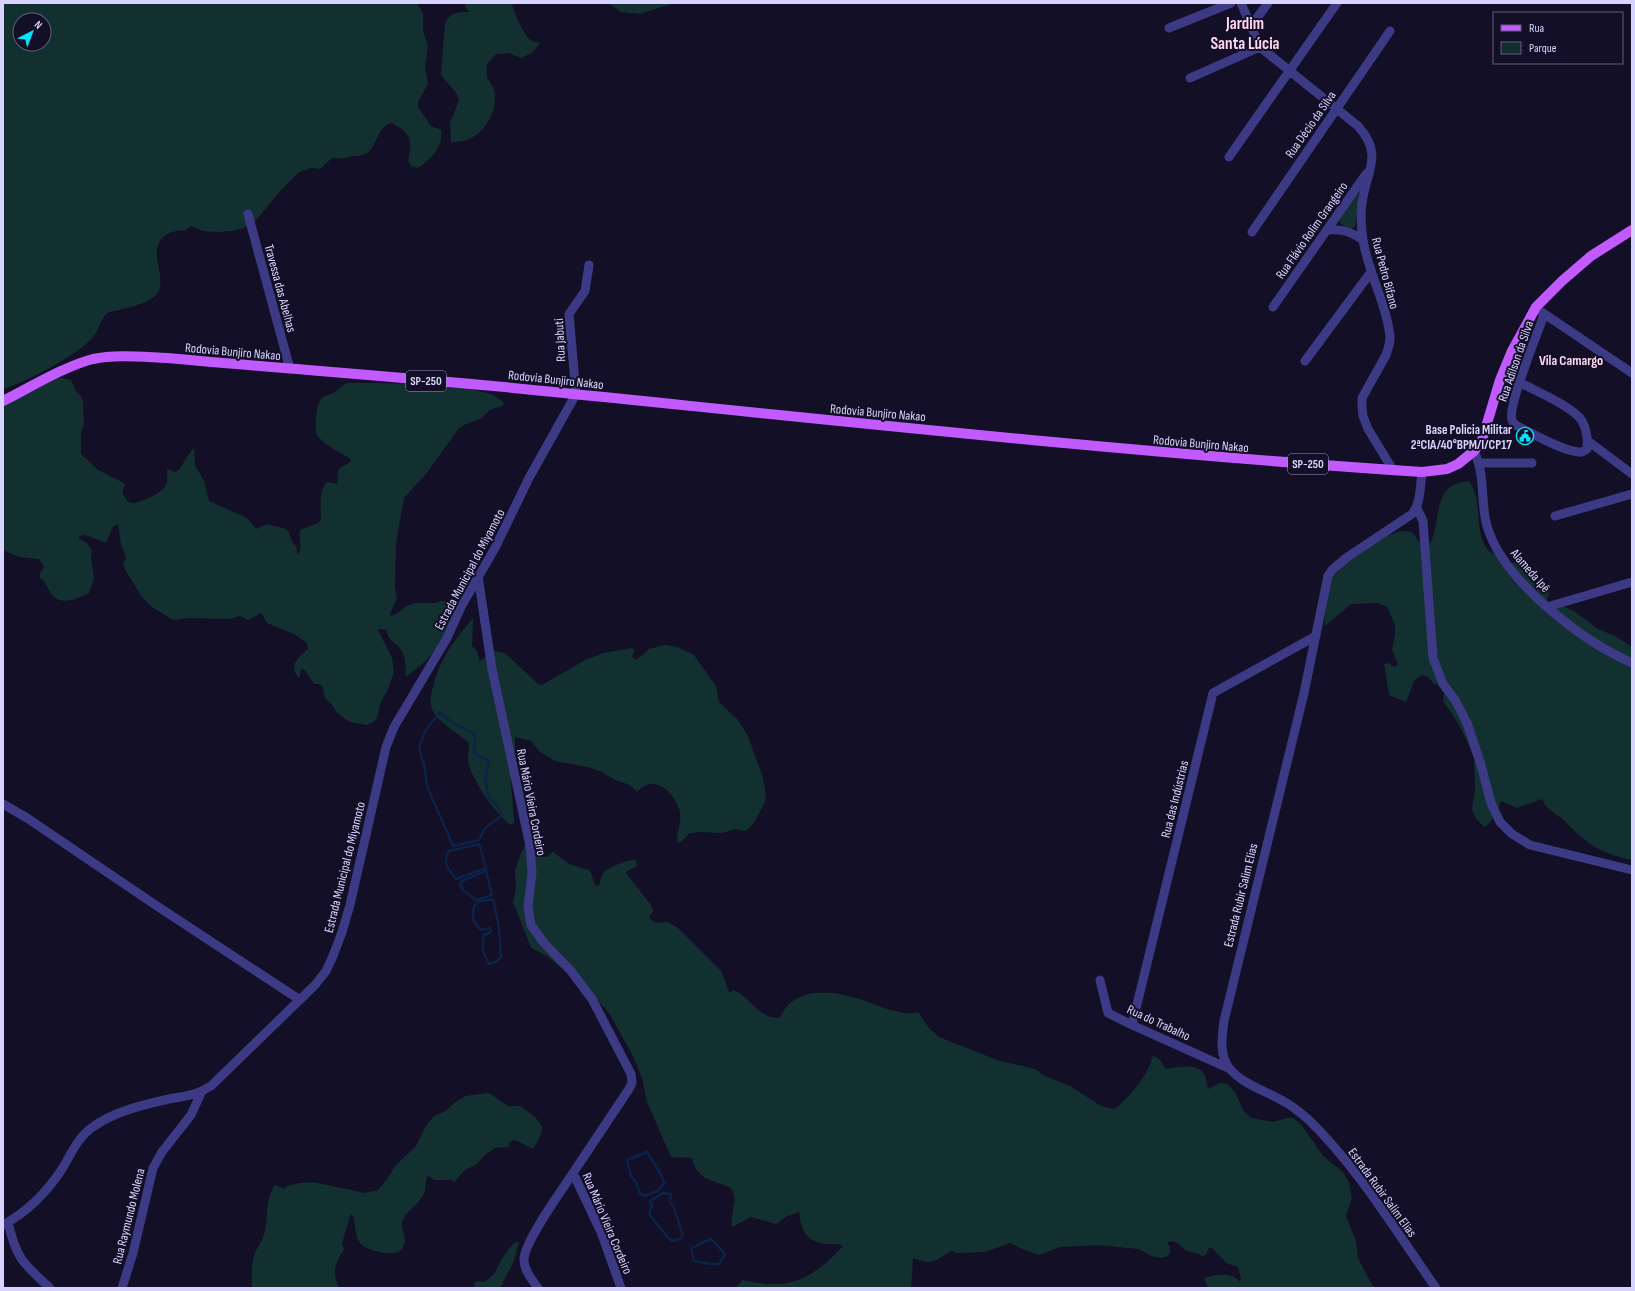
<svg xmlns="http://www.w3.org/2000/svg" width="1635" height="1291" viewBox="0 0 1635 1291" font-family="'Sofia Sans Condensed',sans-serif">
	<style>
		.green { fill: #12302f; fill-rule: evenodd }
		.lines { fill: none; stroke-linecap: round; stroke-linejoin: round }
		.stream { stroke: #0c2248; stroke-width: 2.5 }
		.minor { stroke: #3d3a85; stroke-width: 9 }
		.major { stroke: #c25bff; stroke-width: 10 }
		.labels { text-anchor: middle; stroke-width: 4; stroke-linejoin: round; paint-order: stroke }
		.shield { fill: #130f26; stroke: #9e99be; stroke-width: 1 }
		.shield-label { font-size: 12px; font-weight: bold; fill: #d9d4ff }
		.street-label { font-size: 13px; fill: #d9d4ff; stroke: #130f26 }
		.poi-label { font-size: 13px; font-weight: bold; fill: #d9d4ff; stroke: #130f26; text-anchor: end }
		.neighbourhood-label { font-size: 14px; font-weight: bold; fill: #ffd6f0; stroke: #130f26 }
		.district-label { font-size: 17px; font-weight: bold; fill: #ffd6f0; stroke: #130f26 }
	</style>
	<rect width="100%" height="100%" fill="#130f26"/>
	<!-- green -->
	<path class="green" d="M3,3H417L423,13V31L428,45L425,67L428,84L418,102V107L431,126L441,130C444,146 430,160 418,168L411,166L408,161C413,140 411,132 391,123C377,127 377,147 366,154C363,155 357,156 353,156C346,158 340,159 332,158L320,169L311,168L299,172L282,189L252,225L233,231L218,232L203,231L191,226L185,231C180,229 175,231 170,233C141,246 171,278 156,295C147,305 120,309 107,313C100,320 99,330 93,337C80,354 24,383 3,389ZM20,20H44V44H20Z
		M465,3H512C513,12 523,32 529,39C533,42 537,43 541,42L532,53L521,58L509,53L496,54L487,64C487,68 486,72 487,76C488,81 493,85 494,90C499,110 485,133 467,140C462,142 456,142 451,142L450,123L459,100L457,94L441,75L445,24C450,12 457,12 469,12L465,6Z
		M608,3H674L640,14L621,12Z
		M1356,193L1359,194L1355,227L1351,229L1345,227L1339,222L1340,218Z
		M55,378H63L71,380L76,391L81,396L83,402L84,425L81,432V454L98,470L124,483L125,486C122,491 122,493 125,497C127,500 128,503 132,503C139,504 164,492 166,485C168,481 167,474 167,469L175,472L179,470L188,455L194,448L195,465L204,481L209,501L245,517L250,521L256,529L267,524L286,529L289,532L292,542L296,546L298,555C303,547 298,539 300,530L318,523L321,520C321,508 318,489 328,482L337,484C339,479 336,472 340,468C343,465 348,465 351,461L349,458C339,452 324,445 317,435C314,429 316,403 321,399C324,395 331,395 335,392C339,389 342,386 347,383C372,383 495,381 504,404L502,406L490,410L480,419L464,425L459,428L426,474L404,498L396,543L395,587L397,598L390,614L391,616C398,614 401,610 407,606C415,602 421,603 430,603C438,604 439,599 448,602L453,610L461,609C444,637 434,659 405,677C407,667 405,654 398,646C390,639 390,641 386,630L380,629L378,630L392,658L394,672L388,689L381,702L377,718L374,722L366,725L350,722L337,713L333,706L325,698L322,686L319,684H314L305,670L301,668L300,677H298C288,665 299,657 308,649L307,643L294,634L267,623L261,613L248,620L240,616L230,619L190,618L173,620L152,607L142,597L125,570L123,563L126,558L121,544L118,524L113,527L106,543L85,535L79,536V539L87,543L92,551L91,558L94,579L89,593C79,598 63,606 53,596C47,590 48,583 40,578V573L44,567L39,559L19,557L3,550V403Z
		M1469,481C1484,500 1473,529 1487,549C1491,555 1498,554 1503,557C1506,559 1508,562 1510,564L1520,560L1524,562L1531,573L1548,589L1549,594L1546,603L1548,607H1565L1574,611L1598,629L1615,636L1632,647V860C1597,853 1586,842 1561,818C1552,811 1547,810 1542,799L1517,808L1501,801C1497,812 1494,821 1484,827L1475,817L1472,809L1475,789L1474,758L1468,743L1458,723L1443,701L1445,686L1434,684L1428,677L1422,675L1414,681L1406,702L1389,695L1384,664L1388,663L1395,667L1398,664L1392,650L1395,635V625L1387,607L1378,603L1351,604L1326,625H1324L1329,584L1334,575L1343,565L1387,536L1400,531L1412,532L1422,546H1429C1443,520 1430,484 1469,481Z
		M473,618L472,646L477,651L480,661L493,651L505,653L538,684L542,685L585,660L603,653L632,648L635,650L632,656L635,660L643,655L649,649L665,645L677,647L694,655L716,686L719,702L738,720L748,736L763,778L766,795L764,804L754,823L746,831H742L736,829L723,833L698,832L689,834L681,842L678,843C675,835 682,824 680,812C675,793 655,772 637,792L630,785L615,780L600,771L587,767L555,761L540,752L531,741L515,737V756L510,771L514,819V823L511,825C495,814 475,784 469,765C467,761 469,749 469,743C458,733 443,726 434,713C428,703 431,694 434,683C442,655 455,640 473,618Z
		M531,830C537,838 539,846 537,856L547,857L553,852L569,864L589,870C593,874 592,881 596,886L600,884C600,881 601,877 602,875C606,867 629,859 636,860L637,866L627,871L626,873L651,905L653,911L652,914L649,916L651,920L656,923L668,922L678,928L721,971L725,980L729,993L734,990C749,996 762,1022 780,1017C782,1013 785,1008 788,1005C813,982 852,996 879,1006C891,1010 905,1016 918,1012L929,1028L939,1037L997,1060L1035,1069L1045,1076L1070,1086L1101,1106L1114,1109C1130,1098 1149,1074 1153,1055L1160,1060L1166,1069C1177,1067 1196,1063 1204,1074C1207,1079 1206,1085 1209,1089L1219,1083L1228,1084L1236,1094L1243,1110L1251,1118L1273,1122L1287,1118H1293L1301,1124L1323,1156L1342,1171L1349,1182L1352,1198L1346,1216L1356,1241L1358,1258L1371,1283L1375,1288H1208L1204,1278C1217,1275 1231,1271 1240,1282L1241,1279L1238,1267L1226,1263L1212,1248H1209L1206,1255L1202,1256C1197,1253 1195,1253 1190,1252C1179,1249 1181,1239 1167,1242C1170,1247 1172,1250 1168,1256L1162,1258L1151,1256L1139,1249L1098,1245L1060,1247L1039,1255L1022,1249L1010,1243L985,1252L956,1253L952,1251C934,1260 935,1266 913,1258L911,1288H735L743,1280C790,1291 811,1280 843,1246C838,1243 833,1245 827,1244C807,1243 801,1230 799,1212L787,1216L776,1224L751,1217L732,1227C729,1216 739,1199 732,1190C730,1187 727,1186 724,1185C707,1179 696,1177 692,1158L671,1157L647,1102L642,1078L633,1056L609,1013L593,995L565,971L547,956L531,948L513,902L516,888L515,871L521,853L528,840Z
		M489,1093L508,1106H520C526,1111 543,1120 542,1130C541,1136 536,1143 534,1148C527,1148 521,1141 514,1140L510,1142L508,1147L495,1148L485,1155L476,1165L465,1170L456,1180L450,1189L454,1182L452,1180H435L428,1176C424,1181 427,1188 424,1193C420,1204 405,1211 402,1223C401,1230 407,1237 404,1244C403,1247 402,1250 399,1252C391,1256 366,1250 361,1244C353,1234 357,1222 351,1213L342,1243L344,1250C335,1262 331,1275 340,1288H252C252,1279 251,1268 253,1260C255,1249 263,1241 265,1231C269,1212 264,1203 275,1185L285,1189L287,1186L300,1183L313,1182L365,1193L378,1190L387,1179L396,1165L416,1146L427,1124L435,1115L446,1111L454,1103L465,1096Z
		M515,1242H519L514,1261L500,1288H474L475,1283L478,1281L486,1282C488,1277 492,1277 495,1272C501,1261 505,1252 515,1242Z"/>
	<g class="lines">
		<!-- stream -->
		<path class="stream" d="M440,712L453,723L475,734L474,753L489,761L485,779L489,798L496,804L502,815L484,829L479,840L453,846L427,786L425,769L419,747L425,731Z
			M479,844L486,868L456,879C448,868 442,865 449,851Z
			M486,871L492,895L476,900L462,889L460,884L464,880Z
			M493,899L499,927L501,957L496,962L489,964C482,952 482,948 484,935L491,932L490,928L481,930C472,921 472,918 474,906L478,902Z
			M647,1152C654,1164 660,1169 664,1183L659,1190L645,1196L640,1194L636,1182L631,1176L627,1160Z
			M663,1193L671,1194L670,1202C678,1211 677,1223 683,1234L680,1239L672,1241C663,1233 657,1223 649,1214L652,1206L650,1201Z
			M711,1239L725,1254L719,1264H710L694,1261L691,1249L699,1244Z"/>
		<!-- minor -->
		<path class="minor" d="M1241,3L1260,47L1358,126C1382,153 1369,167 1363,197C1360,210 1361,226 1363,240C1368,272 1387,305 1390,337C1390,344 1388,349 1386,355L1362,398V408L1363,416L1368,429L1393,470
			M1251,26L1268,3
			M1169,28L1231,3
			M1190,78L1260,47
			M1229,157L1337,3
			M248,214L290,369
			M1327,230C1342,229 1350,231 1363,240
			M1252,232L1390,31
			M1273,307L1366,174
			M1540,311L1632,373
			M1305,361L1371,272
			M1519,382C1535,391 1574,407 1582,421C1587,430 1588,439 1587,449C1584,451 1582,453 1579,452C1563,451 1535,435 1521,428C1517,426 1513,424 1512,420C1507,407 1538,332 1544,315
			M1588,441L1632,474
			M1474,451C1486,476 1480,501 1487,526C1503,581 1581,640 1632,663
			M1480,463H1532
			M1422,472C1420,487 1421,503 1412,514L1346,558L1332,570L1328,576L1304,693L1224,1021C1222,1037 1219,1054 1229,1068C1242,1084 1266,1091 1283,1101C1293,1106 1302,1114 1310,1121C1358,1168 1397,1233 1436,1288
			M1417,508L1423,521L1433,658L1443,684L1455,700L1467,723L1481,765L1491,803L1500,822L1512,834L1530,845L1632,870
			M1555,516L1632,494
			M478,576L492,669L530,846L532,872L528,907L531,925L544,943L571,971L592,999L631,1074L632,1083L629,1089L573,1173L601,1232L621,1288
			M1547,607L1632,582
			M3,804L27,818L154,904L300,1000
			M1100,980L1108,1013L1132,1025L1230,1069
			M1132,1025L1213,693L1316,636
			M8,1222C16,1258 23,1264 50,1288
			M3,1225C27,1212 47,1192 62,1169C70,1156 77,1139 90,1129C112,1112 142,1105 169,1099C185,1096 197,1095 211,1086L315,985L326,971L333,956L342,932L350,905L386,747L394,727L447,638L462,605L495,548L529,478L576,394L569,314L585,291L589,265
			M122,1288L133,1253L153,1168L162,1152L191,1115L201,1093
			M538,1288C532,1280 524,1270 524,1260C523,1243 562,1190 573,1173"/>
		<!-- major -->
		<path class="major" d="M3,401C29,388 65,366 93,359C116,354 143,357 167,358C299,370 432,379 564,393C850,422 1135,453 1422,472L1447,469L1458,464L1474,451L1482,440L1500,380L1512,351L1536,307L1562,281L1591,256L1632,230"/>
	</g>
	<!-- icons -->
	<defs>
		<symbol id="civic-ring" viewBox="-11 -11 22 22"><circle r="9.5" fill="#130f26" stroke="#00e5ff" stroke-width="1.5"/><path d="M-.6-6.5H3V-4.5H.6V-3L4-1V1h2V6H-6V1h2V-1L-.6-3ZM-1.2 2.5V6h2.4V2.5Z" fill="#00e5ff"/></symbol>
	</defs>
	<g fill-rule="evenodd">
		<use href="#civic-ring" x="1515" y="426" width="20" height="20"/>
	</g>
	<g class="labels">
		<!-- shield labels -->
		<g class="shield">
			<rect x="406" y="371" width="40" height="20" rx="3"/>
			<rect x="1288" y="454" width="40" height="20" rx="3"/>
		</g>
		<g class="shield-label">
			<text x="426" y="385">SP-250</text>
			<text x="1308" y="468">SP-250</text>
		</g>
		<!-- street labels -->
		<g class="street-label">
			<text transform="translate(1310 124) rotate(-55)" y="5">Rua Décio da Silva</text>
			<text transform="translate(1311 230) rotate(-55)" y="5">Rua Flávio Rolim Grangeiro</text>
			<text transform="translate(1386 273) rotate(75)" y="5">Rua Pedro Bifano</text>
			<text transform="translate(281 288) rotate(75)" y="5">Travessa das Abelhas</text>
			<text transform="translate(559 340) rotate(-93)" y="5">Rua Jabuti</text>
			<text transform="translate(233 351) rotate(5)" y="5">Rodovia Bunjiro Nakao</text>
			<text transform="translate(1515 361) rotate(-71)" y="5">Rua Adilson da Silva</text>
			<text transform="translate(556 379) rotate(6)" y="5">Rodovia Bunjiro Nakao</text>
			<text transform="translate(878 412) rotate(5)" y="5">Rodovia Bunjiro Nakao</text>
			<text transform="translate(1201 443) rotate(5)" y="5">Rodovia Bunjiro Nakao</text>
			<text transform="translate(469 569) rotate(-62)" y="5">Estrada Municipal do Miyamoto</text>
			<text transform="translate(1531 570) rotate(49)" y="5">Alameda Ipê</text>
			<text transform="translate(1174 799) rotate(-76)" y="5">Rua das Indústrias</text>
			<text transform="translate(532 802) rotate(79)" y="5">Rua Mário Vieira Cordeiro</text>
			<text transform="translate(344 867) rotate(-76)" y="5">Estrada Municipal do Miyamoto</text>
			<text transform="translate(1240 895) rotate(-76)" y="5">Estrada Rubir Salim Elias</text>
			<text transform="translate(1159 1022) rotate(25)" y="5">Rua do Trabalho</text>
			<text transform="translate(1383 1192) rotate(54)" y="5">Estrada Rubir Salim Elias</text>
			<text transform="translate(128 1216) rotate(-76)" y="5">Rua Raymundo Molena</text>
			<text transform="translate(608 1223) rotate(67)" y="5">Rua Mário Vieira Cordeiro</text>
		</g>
		<!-- poi labels -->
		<g class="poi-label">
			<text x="1512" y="434">Base Policia Militar<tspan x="1512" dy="15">2ªCIA/40°BPM/I/CP17</tspan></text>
		</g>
		<!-- neighbourhood labels -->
		<g class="neighbourhood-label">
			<text x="1571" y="365">Vila Camargo</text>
		</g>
		<!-- district labels -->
		<g class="district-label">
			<text x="1245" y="29">Jardim<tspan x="1245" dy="20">Santa Lúcia</tspan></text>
		</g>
	</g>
	<!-- border -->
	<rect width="1635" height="1291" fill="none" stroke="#d9d4ff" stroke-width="8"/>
	<!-- legend -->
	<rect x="1493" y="12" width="130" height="52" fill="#130f26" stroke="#625e7d"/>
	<rect x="1501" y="25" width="20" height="6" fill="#c25bff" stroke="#625e7d"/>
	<text x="1529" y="32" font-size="12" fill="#d9d4ff">Rua</text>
	<rect x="1501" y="42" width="20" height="12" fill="#12302f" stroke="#625e7d"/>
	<text x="1529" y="52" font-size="12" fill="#d9d4ff">Parque</text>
	<!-- north arrow -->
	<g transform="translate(32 32) rotate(42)"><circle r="19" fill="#130f26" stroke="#625e7d"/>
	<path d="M0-3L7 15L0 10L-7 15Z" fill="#00e5ff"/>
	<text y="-6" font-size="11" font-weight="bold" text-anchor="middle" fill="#d9d4ff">N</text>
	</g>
</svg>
